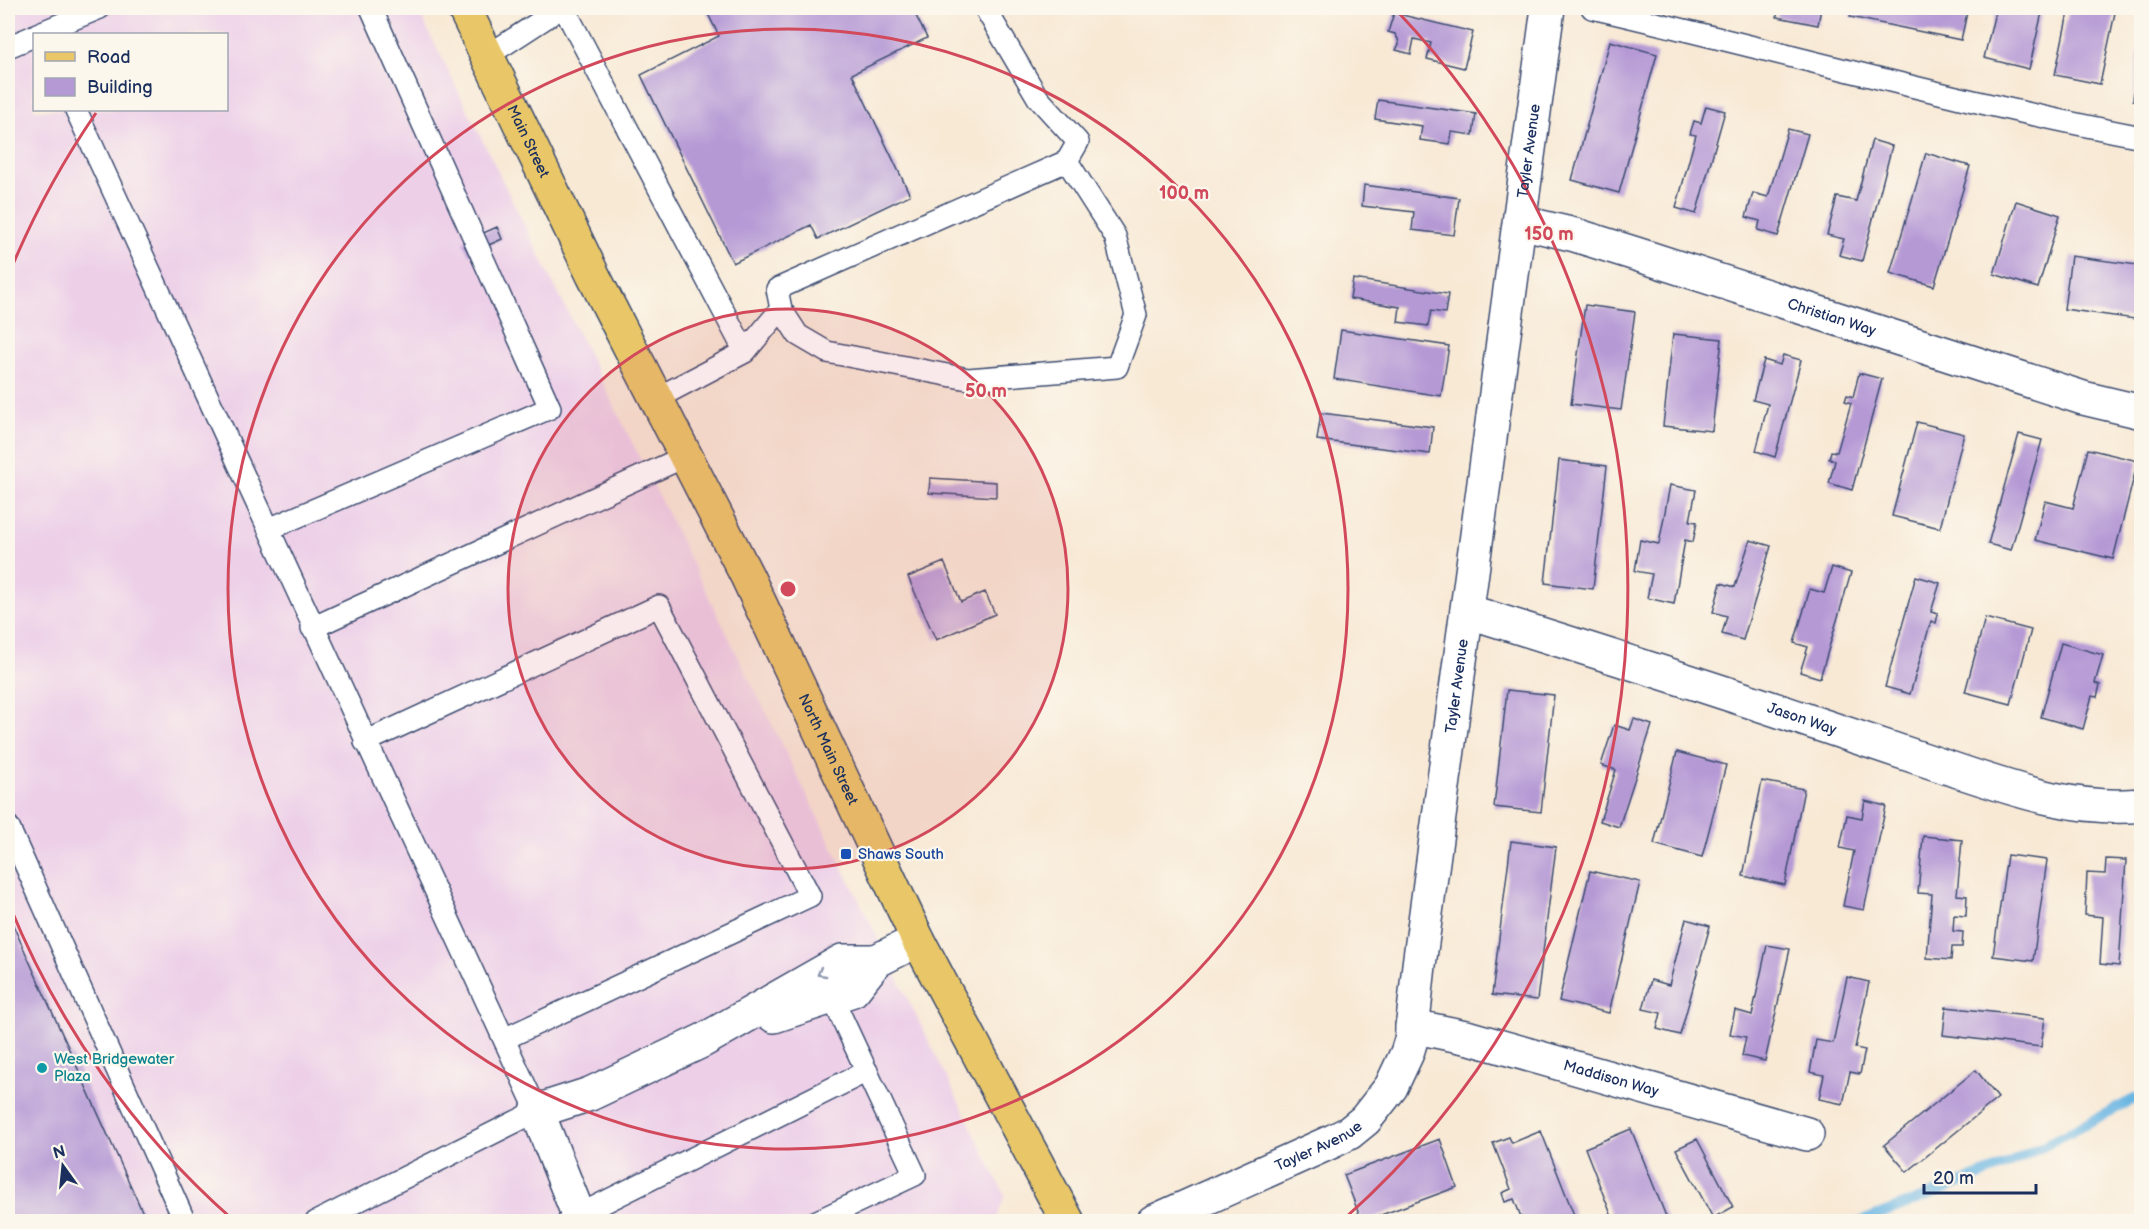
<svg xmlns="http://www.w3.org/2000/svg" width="2149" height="1229" viewBox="0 0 2149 1229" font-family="'Balsamiq Sans',sans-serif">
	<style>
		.built { fill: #edd0e8; fill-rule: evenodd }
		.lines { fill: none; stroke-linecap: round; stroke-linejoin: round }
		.stream { stroke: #6ab6e3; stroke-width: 10 }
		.building { fill: #b599d5 }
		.lane-casing { stroke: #3c4b70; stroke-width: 24 }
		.street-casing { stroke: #3c4b70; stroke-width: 36 }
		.primary-casing { stroke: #3c4b70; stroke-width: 36 }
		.lane { stroke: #fff; stroke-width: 21 }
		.street { stroke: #fff; stroke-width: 33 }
		.primary { stroke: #e9c769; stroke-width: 33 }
		.oneway { stroke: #8d97ae }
		.ring { fill: none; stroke: #d1495b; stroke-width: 3 }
		.transit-dot { fill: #1a4fb4; stroke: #fbf7ec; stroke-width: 2 }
		.culture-dot { fill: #0f9aa8; stroke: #fbf7ec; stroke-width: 2 }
		.labels { text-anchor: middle; stroke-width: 4.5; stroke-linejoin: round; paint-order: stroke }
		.street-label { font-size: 15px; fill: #1b2f5e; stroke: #fbf7ec }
		.transit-label { font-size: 15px; fill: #164399; stroke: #fbf7ec; text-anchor: start }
		.culture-label { font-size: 15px; fill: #0d838f; stroke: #fbf7ec; text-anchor: start }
		.centre { fill: #d1495b; stroke: #fbf7ec; stroke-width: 3 }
		.ring-label { font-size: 18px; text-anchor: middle; font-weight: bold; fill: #d1495b; stroke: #fbf7ec; stroke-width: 4.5; stroke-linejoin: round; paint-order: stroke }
	</style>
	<rect width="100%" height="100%" fill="#fbf7ec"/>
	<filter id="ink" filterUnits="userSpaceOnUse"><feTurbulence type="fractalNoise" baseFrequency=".0167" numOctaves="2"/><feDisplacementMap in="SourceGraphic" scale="12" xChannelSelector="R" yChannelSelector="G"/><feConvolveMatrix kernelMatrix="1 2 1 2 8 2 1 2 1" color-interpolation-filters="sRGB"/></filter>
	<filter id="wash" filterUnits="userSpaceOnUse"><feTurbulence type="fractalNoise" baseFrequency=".008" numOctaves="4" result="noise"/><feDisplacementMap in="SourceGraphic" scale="24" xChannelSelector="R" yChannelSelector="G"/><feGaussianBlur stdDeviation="1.35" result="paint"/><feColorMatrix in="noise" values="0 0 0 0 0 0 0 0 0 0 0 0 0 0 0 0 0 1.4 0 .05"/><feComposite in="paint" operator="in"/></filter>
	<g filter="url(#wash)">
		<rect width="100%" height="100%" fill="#f8e9d5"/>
		<!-- built -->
		<path class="built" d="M8,8H417L1005,1195L996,1221H8ZM34,34H226V110H34Z"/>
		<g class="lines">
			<!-- stream -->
			<path class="stream" d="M1860,1222L2004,1166L2142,1095"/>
		</g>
		<g id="blocks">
			<!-- building -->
			<path class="building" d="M705,8H912L927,38L852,74L910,195L818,239L811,225L733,263L641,75L719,36Z
				M1778,8H1821L1818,25L1777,17Z
				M1852,8H1968L1961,40L1850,17Z
				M1996,8H2043L2029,69L1984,58Z
				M2069,8H2116L2100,84L2055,75Z
				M1394,13L1473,32L1464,68L1427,59L1431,43L1414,39L1411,54L1396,50L1399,44L1398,39L1395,34L1388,32Z
				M2140,40H2142V101L2133,100Z
				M1610,41L1657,54L1619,193L1572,180Z
				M1378,100L1476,114L1473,135L1452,132L1450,144L1420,140L1422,126L1375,119Z
				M1706,106L1725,111L1696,214L1676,208L1696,135L1690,134L1694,121L1701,123Z
				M1788,129L1808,134L1778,236L1758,230L1760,221L1746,217L1753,193L1768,197Z
				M1872,140L1892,146L1862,261L1839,255L1844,239L1827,235L1837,197L1856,201Z
				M1926,153L1970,166L1934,286L1890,273Z
				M1364,185L1459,198L1454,235L1412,230L1414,212L1362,206Z
				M2016,201L2060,215L2038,288L1994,274Z
				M497,227L502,239L469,254L463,242Z
				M2140,239L2142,320L2064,309L2071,256L2137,265Z
				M1353,279L1448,294L1445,313L1431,311L1428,326L1398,322L1400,307L1350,299Z
				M1585,305L1635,312L1621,410L1571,404Z
				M1341,330L1449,346L1441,396L1334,379Z
				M1673,334L1722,339L1712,431L1663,426Z
				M1783,355L1801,360L1775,457L1756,451L1768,404L1753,400L1764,360L1780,365Z
				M1859,373L1882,379L1852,490L1829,483L1835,461L1829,459L1831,451L1837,452L1851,403L1845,401L1847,395L1853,397Z
				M1321,413L1433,427L1430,454L1317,440Z
				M1917,422L1964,434L1940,528L1892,516Z
				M2019,434L2042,440L2011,550L1988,544Z
				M2088,449L2138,461L2113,559L2035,540L2045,501L2073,508Z
				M1559,460L1607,466L1593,589L1545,583Z
				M930,478L996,482V497L929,493Z
				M1670,485L1696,490L1690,521L1697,522L1693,542L1685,540L1674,604L1647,598L1652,574L1635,571L1640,540L1659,544Z
				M1750,540L1771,546L1743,640L1722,634L1727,616L1713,612L1721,583L1735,587Z
				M944,562L961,602L985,592L995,614L936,640L908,577Z
				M1832,567L1851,573L1820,678L1800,672L1808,647L1794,643L1810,589L1824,593Z
				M1916,576L1940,583L1931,612L1938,614L1936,623L1931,621L1910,694L1885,687Z
				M1985,618L2031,630L2011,704L1965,692Z
				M2061,643L2103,655L2095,683L2100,685L2097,697L2092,696L2083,729L2041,717Z
				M2139,685H2142V729H2139Z
				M1507,690L1554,695L1541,812L1494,807Z
				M1634,719L1652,725L1619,827L1600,821L1616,770L1601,765L1614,725L1630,730Z
				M1677,752L1726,765L1702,857L1654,844Z
				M1762,781L1804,789L1785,885L1743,876Z
				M1865,801L1886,806L1864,910L1843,906L1854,851L1840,848L1847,815L1862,818Z
				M1923,836L1962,840L1957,895L1967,896L1966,916L1954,915L1953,931L1963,932L1962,947H1952L1951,960L1927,958L1932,894L1918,893Z
				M1511,841L1556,847L1537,1000L1492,995Z
				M2007,855L2047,860L2033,961L1993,956Z
				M2106,859L2126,860L2119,966L2100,964L2103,917L2085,915L2087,873L2105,874Z
				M1590,871L1640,882L1609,1013L1559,1001Z
				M8,914L147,1222H8Z
				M1686,919L1710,926L1680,1035L1657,1029L1661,1013L1643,1009L1651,980L1669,985Z
				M1767,945L1790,949L1765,1061L1742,1056L1746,1037L1730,1034L1735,1010L1752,1015Z
				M1847,977L1869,982L1855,1048L1865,1050L1860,1074L1850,1072L1843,1104L1819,1099L1824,1075L1810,1072L1816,1040L1833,1043Z
				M1946,1007L2045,1018L2041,1047L1943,1035Z
				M1976,1070L1998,1098L1907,1172L1884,1145Z
				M1631,1129L1667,1219L1662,1222H1614L1585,1148Z
				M1541,1131L1574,1215L1557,1222H1523L1514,1199L1505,1202L1502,1193L1511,1189L1493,1143L1509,1137L1512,1143Z
				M1440,1139L1457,1187L1362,1222L1344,1175Z
				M1697,1139L1733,1207L1713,1218L1676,1149Z"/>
		</g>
	</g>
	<g filter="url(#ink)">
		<use href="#blocks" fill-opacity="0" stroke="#3c4b70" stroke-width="1.5"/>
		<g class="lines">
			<defs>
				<path id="lane" d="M564,8L745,352
					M1592,8C1775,50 1957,102 2142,137
					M37,34L100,8
					M8,47L34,36
					M487,56L561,8
					M76,110C229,444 383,777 537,1111L316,1222
					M781,309L798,335L827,352L968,379L1117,367L1136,315L1115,236L1067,161
					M657,398L745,352L781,309L777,289L1067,161L1078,142L1038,98L985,8
					M269,529L550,408L371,8
					M312,628L686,456
					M365,742L659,606L810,896L504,1039
					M8,826L185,1222
					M569,1220L867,1071
					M815,1222L915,1175L832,997"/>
				<g id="street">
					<path id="s1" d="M1520,222L1575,235L1636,254L2083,398L2142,412"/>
					<path id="s2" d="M1467,611C1581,647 1695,682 1809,721C1853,736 1898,751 1943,766C2007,787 2072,812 2142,805"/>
					<path d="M774,1016L853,990L876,961L918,940"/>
					<path id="s3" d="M1412,1026L1470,1038L1807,1134"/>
					<path d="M578,1214L537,1111L590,1094L704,1040L842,961H876"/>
					<path id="s4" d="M1153,1222L1333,1141L1349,1133L1365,1120L1391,1087L1407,1053L1411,1040L1419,965L1548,8"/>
				</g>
				<g id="primary">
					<path id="s5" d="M464,8L593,275L747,576L918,940L1068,1222"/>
				</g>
			</defs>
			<!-- lane casing -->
			<use href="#lane" class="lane-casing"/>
			<!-- street casing -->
			<use href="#street" class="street-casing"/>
			<!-- primary casing -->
			<use href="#primary" class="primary-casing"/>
			<!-- lane -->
			<use href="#lane" class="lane"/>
			<!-- street -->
			<use href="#street" class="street"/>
			<!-- primary -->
			<use href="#primary" class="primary"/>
		</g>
		<!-- one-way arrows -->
		<defs><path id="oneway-chevron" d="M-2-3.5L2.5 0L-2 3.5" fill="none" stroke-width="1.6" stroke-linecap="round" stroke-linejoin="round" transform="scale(1.5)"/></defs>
		<use class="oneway" href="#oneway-chevron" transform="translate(821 973) rotate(150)"/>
	</g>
	<!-- distance rings -->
	<circle cx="788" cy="589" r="280" fill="#d1495b" fill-opacity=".12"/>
	<g class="ring">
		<circle cx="788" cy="589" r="280"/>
		<circle cx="788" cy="589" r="560"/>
		<path d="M231 1218A840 840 0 0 1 9 904M9 274A840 840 0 0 1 96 113M1397 11A840 840 0 0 1 1345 1218"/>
	</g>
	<!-- markers -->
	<rect class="transit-dot" x="840" y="848" width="12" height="12" rx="3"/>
	<circle class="culture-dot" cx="42" cy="1068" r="6"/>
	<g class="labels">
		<!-- street labels -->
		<g class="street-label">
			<text dy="5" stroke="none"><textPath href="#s5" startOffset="148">Main Street</textPath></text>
			<text dy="5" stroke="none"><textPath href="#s4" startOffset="1226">Tayler Avenue</textPath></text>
			<text dy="5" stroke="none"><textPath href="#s1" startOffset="326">Christian Way</textPath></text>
			<text dy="5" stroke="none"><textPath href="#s4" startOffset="686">Tayler Avenue</textPath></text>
			<text dy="5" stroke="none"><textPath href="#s2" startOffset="352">Jason Way</textPath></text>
			<text dy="5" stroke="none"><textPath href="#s5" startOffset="826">North Main Street</textPath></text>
			<text dy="5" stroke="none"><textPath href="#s3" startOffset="206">Maddison Way</textPath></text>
			<text dy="5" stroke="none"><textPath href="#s4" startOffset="182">Tayler Avenue</textPath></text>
		</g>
		<!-- transit labels -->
		<g class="transit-label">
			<text x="858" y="859">Shaws South</text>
		</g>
		<!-- culture labels -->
		<g class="culture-label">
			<text x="54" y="1064">West Bridgewater<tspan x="54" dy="17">Plaza</tspan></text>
		</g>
	</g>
	<circle cx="788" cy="589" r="9" class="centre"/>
	<g class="ring-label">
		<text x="1184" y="199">100 m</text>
		<text x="1549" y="240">150 m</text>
		<text x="986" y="397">50 m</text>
	</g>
	<!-- margin -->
	<rect width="2149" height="1229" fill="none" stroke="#fbf7ec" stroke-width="30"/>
	<!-- legend -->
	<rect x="33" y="33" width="195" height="78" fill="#fbf7ec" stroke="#a1a7b3" stroke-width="1.5"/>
	<rect x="45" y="52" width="30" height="9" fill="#e9c769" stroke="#a1a7b3" stroke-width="1.5"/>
	<text x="87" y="63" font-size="18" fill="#1b2f5e">Road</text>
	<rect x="45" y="78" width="30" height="18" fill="#b599d5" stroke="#a1a7b3" stroke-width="1.5"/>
	<text x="87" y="93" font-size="18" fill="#1b2f5e">Building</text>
	<!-- north arrow -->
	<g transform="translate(63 1166) rotate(345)" stroke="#fbf7ec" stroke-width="4.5" paint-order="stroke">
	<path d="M0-4.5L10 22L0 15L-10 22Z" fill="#1b2f5e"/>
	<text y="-9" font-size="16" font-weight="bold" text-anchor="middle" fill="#1b2f5e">N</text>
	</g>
	<!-- scale -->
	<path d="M1924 1184v9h112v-9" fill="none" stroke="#1b2f5e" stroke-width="3"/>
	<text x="1933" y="1184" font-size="18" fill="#1b2f5e" stroke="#fbf7ec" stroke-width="4.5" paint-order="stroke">20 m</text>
</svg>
